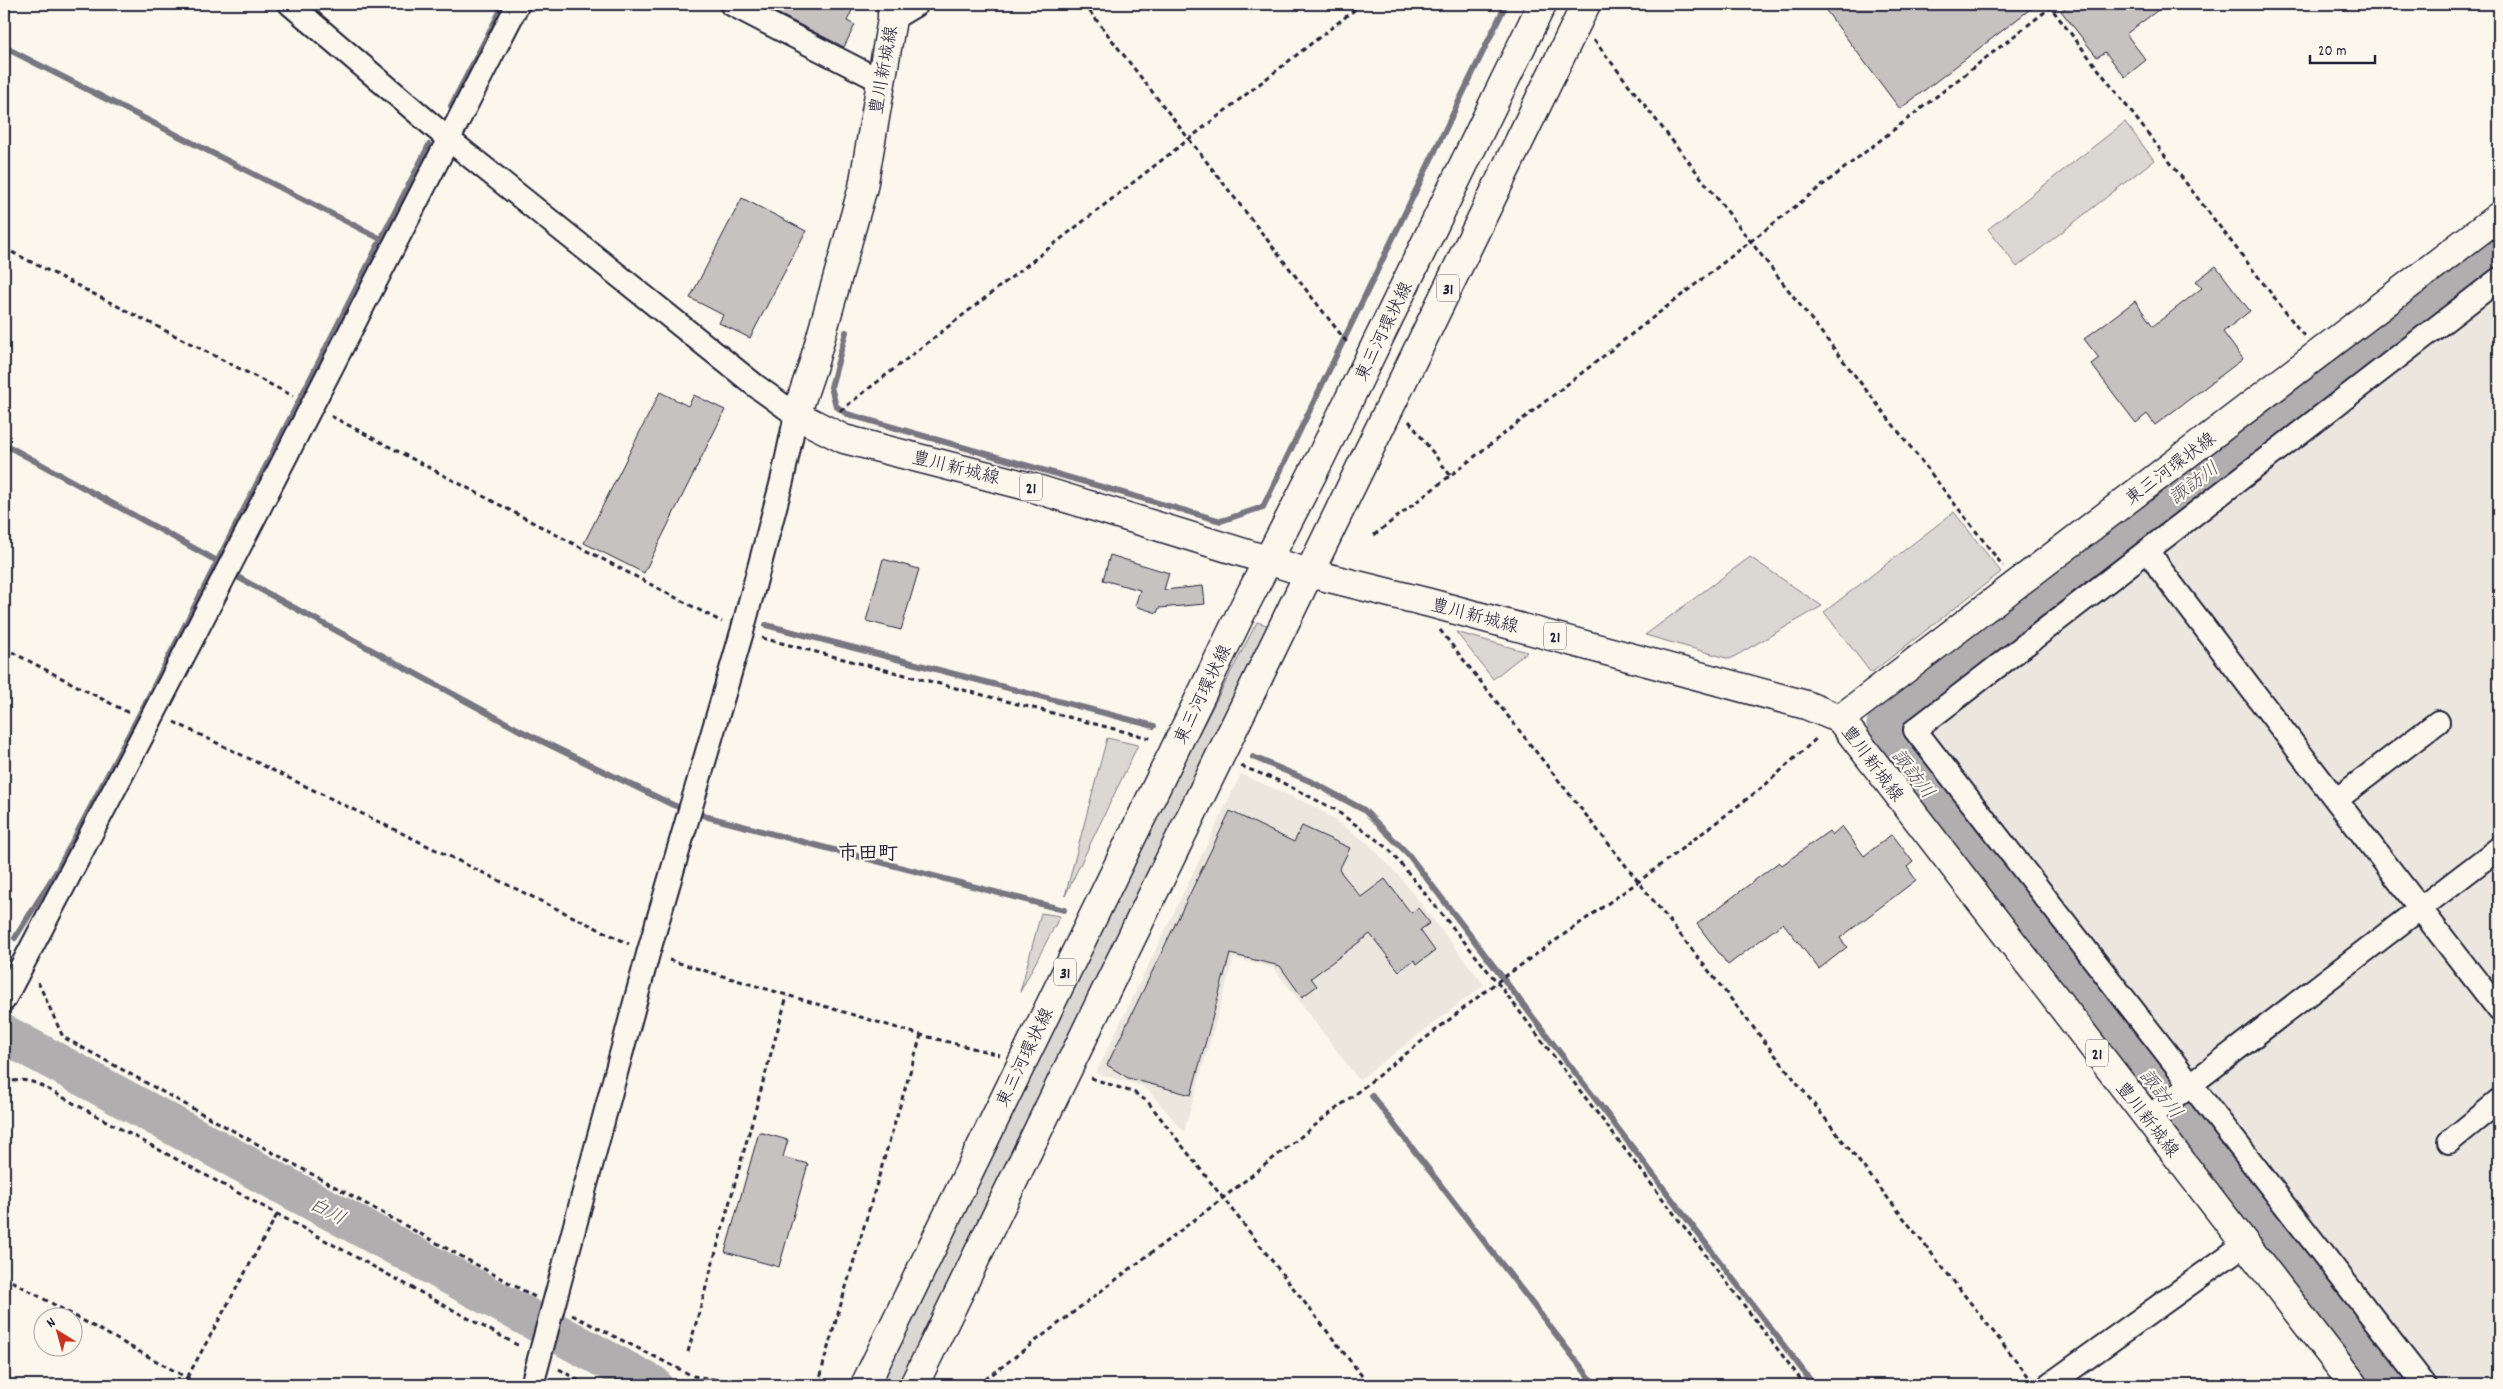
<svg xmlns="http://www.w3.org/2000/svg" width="2503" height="1389" viewBox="0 0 2503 1389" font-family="Dekko,'Klee One',sans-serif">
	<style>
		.built { fill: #ebe7df }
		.green { fill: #dbd8d3; stroke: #7e7d87 }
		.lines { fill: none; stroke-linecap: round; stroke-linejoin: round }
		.stream { stroke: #787681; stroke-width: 6 }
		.river { stroke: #b1aeb0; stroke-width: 39 }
		.building { fill: #c6c2c0; stroke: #22223b }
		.minor-casing { stroke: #22223b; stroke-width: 26 }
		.major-casing { stroke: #22223b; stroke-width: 31 }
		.path { stroke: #22223b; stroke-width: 3; stroke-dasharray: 5 4; stroke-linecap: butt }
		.minor { stroke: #fbf7ec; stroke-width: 22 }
		.major { stroke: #fbf7ec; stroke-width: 28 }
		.labels { text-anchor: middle; stroke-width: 4.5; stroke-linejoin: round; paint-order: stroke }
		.shield { fill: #fbf7ec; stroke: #636270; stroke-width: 1 }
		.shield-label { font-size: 16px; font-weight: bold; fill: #22223b }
		.street-label { font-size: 18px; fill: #22223b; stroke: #fbf7ec }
		.water-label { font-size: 19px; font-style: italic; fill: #545364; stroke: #fbf7ec }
		.quarter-label { font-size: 20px; font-weight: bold; fill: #22223b; stroke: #fbf7ec }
	</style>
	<rect width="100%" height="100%" fill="#fbf7ec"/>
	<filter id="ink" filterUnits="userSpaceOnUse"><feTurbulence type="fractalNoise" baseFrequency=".02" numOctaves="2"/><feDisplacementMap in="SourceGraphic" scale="10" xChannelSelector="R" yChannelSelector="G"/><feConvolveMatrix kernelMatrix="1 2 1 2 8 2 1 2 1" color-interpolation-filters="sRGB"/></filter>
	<g filter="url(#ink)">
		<!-- built -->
		<path class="built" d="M2499,247V1385H2399L1894,734L1892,727L1896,715L1901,711Z
			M1241,774L1319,809L1370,845L1401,878L1484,985L1359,1080L1274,968L1234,958L1184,1132L1150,1092L1142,1086L1096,1073Z"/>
		<!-- green -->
		<path class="green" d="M2125,122L2154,160L2017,267L1988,229Z
			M1954,512L2001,572L1871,673L1824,612Z
			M1750,557L1822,606L1730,659L1645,635Z
			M1257,622L1276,628L903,1385H875L1141,833L1204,724Z
			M1456,632L1527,652L1493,679Z
			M1107,738L1138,745L1065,896Z
			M1041,913L1060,916L1020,992Z"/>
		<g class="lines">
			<!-- stream -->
			<path class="stream" d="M4,47L383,240
				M451,106L504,4
				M846,332L831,387L836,406L847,414L1221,521L1263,507L1506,4
				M4,444L219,562
				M232,574L521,731L673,805L708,817L1064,910
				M766,625L1154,726
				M1253,757L1312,782L1364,810L1408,854L1814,1385
				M15,938L58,869L145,704L429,145
				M4,966L8,967
				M1372,1096L1595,1385"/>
			<!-- river -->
			<path class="river" d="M4,1034L653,1385
				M2388,1385L1891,744L1886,724L1894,709L2499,250"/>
		</g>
		<!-- building -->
		<path class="building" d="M759,4H855L847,21L855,25L844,47Z
			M1821,4H2037L1900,109Z
			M2070,4H2166L2126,34L2146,60L2125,77L2105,52L2097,57L2061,11Z
			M742,198L806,231L750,338L719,323L723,315L690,298Z
			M2216,266L2250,311L2223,332L2243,359L2155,425L2147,414L2136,423L2091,364L2099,358L2084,339L2135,301L2153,326L2202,288L2196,281Z
			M660,392L688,406L694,395L725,410L644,573L584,543Z
			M1110,555L1169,573L1164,590L1203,586L1205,604L1159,608L1157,613L1135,606L1140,590L1103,580Z
			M883,559L919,569L901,630L866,621Z
			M1230,811L1294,842L1302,826L1350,848L1339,870L1361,897L1385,879L1411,913L1418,908L1430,923L1420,930L1435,951L1417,964L1414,960L1399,971L1370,934L1311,978L1317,986L1302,997L1280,966L1230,954L1191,1095L1128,1078L1107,1065Z
			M1842,826L1864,856L1892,834L1913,862L1907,867L1916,880L1840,938L1847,947L1819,969L1783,923L1728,965L1697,924L1779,862L1782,865L1829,831L1832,835Z
			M759,1132L788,1140L783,1157L808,1164L779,1267L725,1252Z"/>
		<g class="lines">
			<defs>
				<path id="minor" d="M290,4L447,138L756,386L796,415L782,481L742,632L648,954L532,1385
					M731,4L881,81
					M892,19L917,4
					M2149,550L2160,569L2336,800L2499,1010
					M2336,800L2438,722
					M4,1000L149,723L518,4
					M2147,1118L2499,848
					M2449,1142L2499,1101
					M2049,1385L2245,1244
					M2425,1385L1915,730L2499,279"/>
				<path id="major" d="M892,4V19L863,187L813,365L796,415L844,439L1027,486L1309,573L1430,603L1806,705L1840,719L2354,1385
					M1840,719L2499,216
					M865,1385L1244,607L1321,457L1542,4
					M914,1385L1586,4"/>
			</defs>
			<!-- minor casing -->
			<use href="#minor" class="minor-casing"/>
			<!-- major casing -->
			<use href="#major" class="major-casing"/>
			<!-- path -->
			<path class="path" d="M1084,4L1349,345
				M2048,4L2304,336
				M1594,40L2003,566
				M4,248L293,396
				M840,411L1362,4
				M331,416L722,622
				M1409,421L1450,475
				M1374,535L2055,4
				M1440,630L2029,1377
				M762,638L1153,739
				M4,648L131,714
				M174,722L629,944
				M1241,766L1279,781L1334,809L1388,848L1497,982L1805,1385
				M669,960L921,1035L1000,1055
				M38,982L63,1037L535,1297
				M1091,1078L1135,1093L1148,1102L1369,1385
				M4,1083C19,1079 28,1079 42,1086L521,1347
				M4,1277L200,1385
				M572,1315L693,1376L752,1385
				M688,1352L787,996
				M559,1369L586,1385
				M183,1385L278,1213
				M819,1385L824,1361L921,1035
				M978,1385L1223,1198L1497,982L1638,882L1764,786L1818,737"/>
			<!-- minor -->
			<use href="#minor" class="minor"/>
			<!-- major -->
			<use href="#major" class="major"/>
		</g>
	</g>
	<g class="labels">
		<!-- shield labels -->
		<g class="shield">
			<rect x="1437" y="274.5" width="22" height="27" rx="4"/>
			<rect x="1020" y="473.5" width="22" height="27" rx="4"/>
			<rect x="1544" y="622.5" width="22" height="27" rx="4"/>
			<rect x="1054" y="958.5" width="22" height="27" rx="4"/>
			<rect x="2086" y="1039.5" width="22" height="27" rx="4"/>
		</g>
		<g class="shield-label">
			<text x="1448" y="294">31</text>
			<text x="1031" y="493">21</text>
			<text x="1555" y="642">21</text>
			<text x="1065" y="978">31</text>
			<text x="2097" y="1059">21</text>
		</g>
		<!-- street labels -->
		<g class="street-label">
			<text transform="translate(883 70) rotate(-80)" y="6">豊川新城線</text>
			<text transform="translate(1383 331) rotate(-64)" y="6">東三河環状線</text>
			<text transform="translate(956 467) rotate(14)" y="6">豊川新城線</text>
			<text transform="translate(2170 468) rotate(-37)" y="6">東三河環状線</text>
			<text transform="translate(1475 615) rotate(15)" y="6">豊川新城線</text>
			<text transform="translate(1202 694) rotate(-64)" y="6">東三河環状線</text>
			<text transform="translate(1873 763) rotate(53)" y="6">豊川新城線</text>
			<text transform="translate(1024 1057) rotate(-64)" y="6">東三河環状線</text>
			<text transform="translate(2148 1119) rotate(52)" y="6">豊川新城線</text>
		</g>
		<!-- water labels -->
		<g class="water-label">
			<text transform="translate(2193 482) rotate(-37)" y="7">諏訪川</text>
			<text transform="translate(1914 773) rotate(52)" y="7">諏訪川</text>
			<text transform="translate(2162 1093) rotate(52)" y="7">諏訪川</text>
			<text transform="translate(328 1210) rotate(28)" y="7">白川</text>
		</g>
		<!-- quarter labels -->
		<g class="quarter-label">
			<text x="868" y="859">市田町</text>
		</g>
	</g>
	<!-- margin -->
	<rect width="2503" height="1389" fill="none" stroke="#fbf7ec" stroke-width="20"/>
	<rect x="10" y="10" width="2483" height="1369" fill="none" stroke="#22223b" stroke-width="2" filter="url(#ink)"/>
	<!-- north arrow -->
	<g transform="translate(58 1332) rotate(323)"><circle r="24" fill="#fbf7ec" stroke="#a4a2a5"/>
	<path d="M0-4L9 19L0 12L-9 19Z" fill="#c8321e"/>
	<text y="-8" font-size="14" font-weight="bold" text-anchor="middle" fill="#22223b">N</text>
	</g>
	<!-- scale -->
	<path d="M2310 55v8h65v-8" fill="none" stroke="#22223b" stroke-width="2.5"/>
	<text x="2318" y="55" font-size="15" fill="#22223b" stroke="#fbf7ec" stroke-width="4" paint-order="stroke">20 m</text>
</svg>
